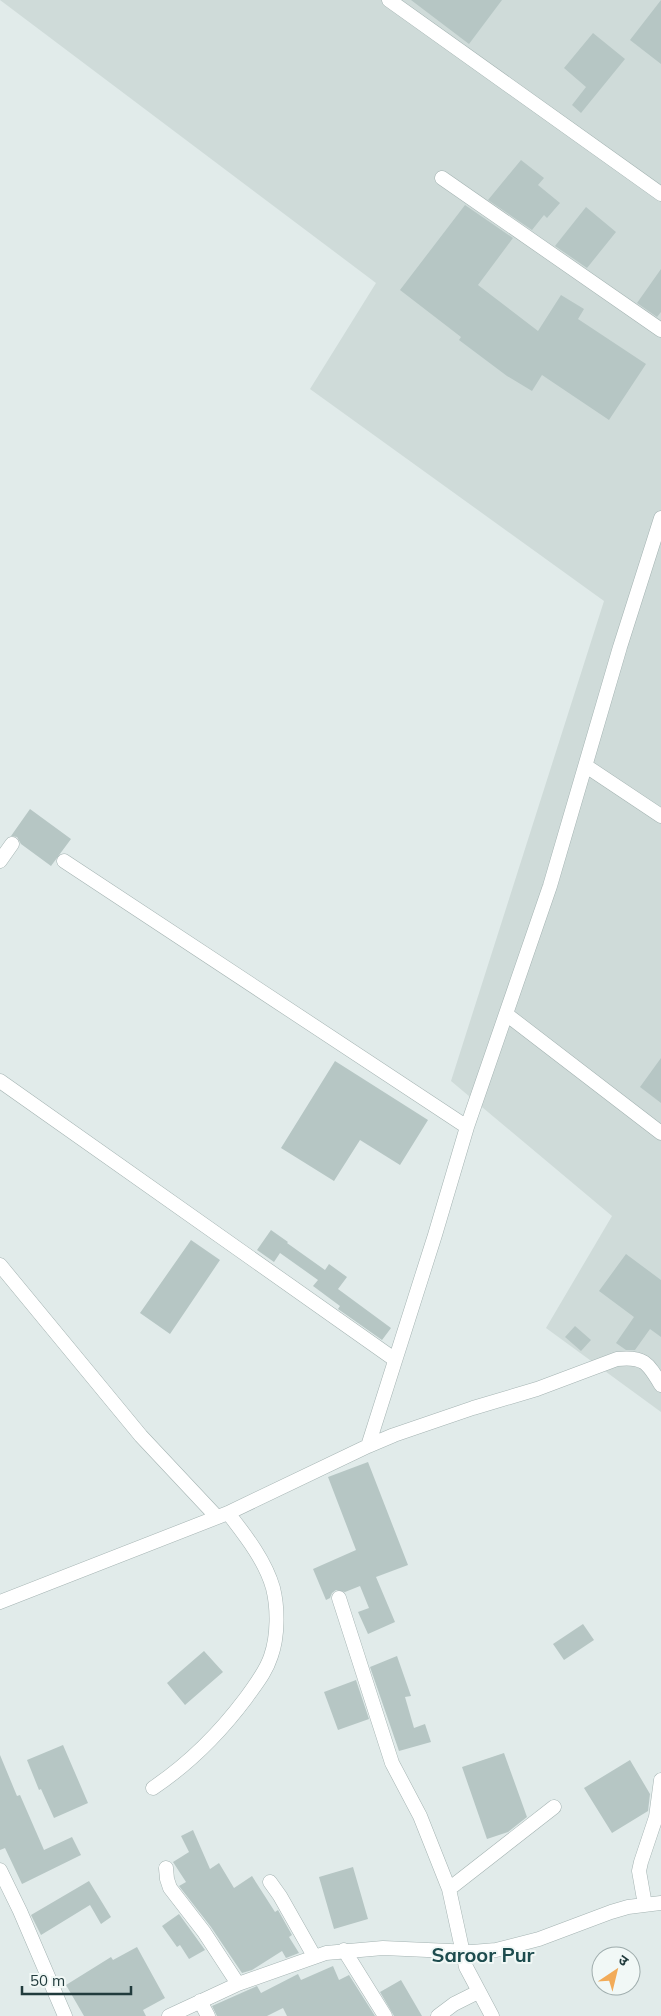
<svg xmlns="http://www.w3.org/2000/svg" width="661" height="2016" viewBox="0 0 661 2016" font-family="Mulish,'Noto Sans Devanagari',sans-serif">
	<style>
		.built { fill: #cfdbd9 }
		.building { fill: #b6c6c4 }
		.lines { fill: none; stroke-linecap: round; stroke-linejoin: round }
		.minor-casing { stroke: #a4b3b2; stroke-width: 15 }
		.minor { stroke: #fff; stroke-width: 14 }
		.labels { text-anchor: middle; stroke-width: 4; stroke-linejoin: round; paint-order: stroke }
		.district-label { font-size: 20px; font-weight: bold; fill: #1d4c4e; stroke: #f1f8f6 }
	</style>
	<rect width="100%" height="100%" fill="#e1ebea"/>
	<!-- built -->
	<path class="built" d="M0,0H661V1412L546,1328L612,1216L451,1081L604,601L310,389L376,283Z"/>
	<!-- building -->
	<path class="building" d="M411,0H502L469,44Z
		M661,0V64L630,40Z
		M593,33L625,59L581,113L572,105L586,87L564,68Z
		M521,160L544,178L538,185L560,203L547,218L544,215L532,230L488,200Z
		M465,205L513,238L478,285L538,331L561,295L584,309L578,319L646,364L609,420L542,375L532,391L507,376L459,340L461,337L400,290Z
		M586,207L616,232L587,268L555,246Z
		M661,269V312L657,317L637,303Z
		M30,809L71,839L51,866L21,844L17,837L11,836Z
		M661,1058V1103L640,1087Z
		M335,1061L428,1120L400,1165L360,1140L334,1181L281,1148Z
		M271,1230L288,1242L287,1243L325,1270L329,1264L347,1277L338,1289L391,1328L382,1340L338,1309L340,1306L313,1286L318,1280L280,1253L274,1262L257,1250Z
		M191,1240L220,1260L170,1334L140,1313Z
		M626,1254L661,1280V1337L650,1329L635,1350H626L616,1343L634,1317L599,1291Z
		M575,1326L591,1340L581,1351L565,1337Z
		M368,1462L408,1565L376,1577L395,1622L368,1634L358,1612L369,1608L360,1586L345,1592L336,1590L332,1593L330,1598L326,1600L313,1569L356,1550L328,1477Z
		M583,1624L594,1640L564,1660L553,1644Z
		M204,1651L223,1672L185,1705L167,1683Z
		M397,1656L411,1696L405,1697L414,1728L425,1724L431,1742L399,1751L370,1667Z
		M356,1680L369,1719L338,1730L324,1692Z
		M63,1745L88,1803L54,1818L41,1789L39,1790L27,1760Z
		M504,1753L527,1817L508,1832L487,1839L462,1767Z
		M0,1755L17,1796L20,1795L44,1850L72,1837L81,1855L22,1884L5,1848L0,1850Z
		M630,1760L650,1794L648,1811L612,1833L584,1788Z
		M193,1830L210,1869L219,1863L234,1888L252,1876L275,1912L278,1910L292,1935L289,1937L299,1953L286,1958L282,1951L252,1970L242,1973L211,1927L179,1886L186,1882L173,1862L189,1852L181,1836Z
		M353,1867L368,1919L334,1929L319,1877Z
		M89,1881L111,1917L101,1924L90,1905L41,1935L31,1915Z
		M179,1914L205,1950L189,1959L180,1945L177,1947L162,1926Z
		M137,1947L165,1998L143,2010L146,2016H84L66,1985L111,1957L113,1960Z
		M333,1966L339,1980L349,1975L375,2016H287L283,2008L267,2016H217L212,2006L257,1986L261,1993L298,1974L301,1980Z
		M401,1980L422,2016H394L380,1992Z"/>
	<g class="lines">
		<defs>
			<path id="minor" d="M389,0L661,194
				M442,178L661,330
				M586,766L661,816
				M0,861L12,844
				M64,861L467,1127
				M506,1014L661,1133
				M0,1081L394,1359
				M0,1265L141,1436L216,1516
				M368,1446L435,1235L467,1127L550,886L620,647L661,518
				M339,1598L392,1763L420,1816L449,1889L466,1967L492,2016
				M0,1602L228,1513L368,1446L394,1435L473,1408L537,1389L617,1359C644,1356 648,1363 661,1385
				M153,1788C190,1763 219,1734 246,1698C255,1685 266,1672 271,1656C278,1636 278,1608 273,1588C265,1560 245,1535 228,1513
				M166,1868L167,1879L170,1888L204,1932L238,1984
				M0,1870L20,1911L65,2016
				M270,1882L280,1896L314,1956
				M449,1889L554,1807
				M645,1905L639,1871L641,1862L656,1817L661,1780
				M344,1950L385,2016
				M200,2001L208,2016
				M169,2016L238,1984L326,1953L383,1948L472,1952L496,1950L539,1939L611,1912L628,1907L661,1903
				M438,2016L454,2004L478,1992"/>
		</defs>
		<!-- minor casing -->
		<use href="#minor" class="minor-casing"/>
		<!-- minor -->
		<use href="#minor" class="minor"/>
	</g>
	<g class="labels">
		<!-- district labels -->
		<g class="district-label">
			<text x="483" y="1962">Saroor Pur</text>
		</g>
	</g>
	<!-- north arrow -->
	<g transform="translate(616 1971) rotate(35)"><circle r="24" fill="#f1f8f6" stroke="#9eacac"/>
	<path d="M0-4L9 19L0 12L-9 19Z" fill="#f2ab58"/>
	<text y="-8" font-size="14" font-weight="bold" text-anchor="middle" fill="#213b3c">उ</text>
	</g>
	<!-- scale -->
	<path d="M22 1986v8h109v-8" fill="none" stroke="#213b3c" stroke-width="2.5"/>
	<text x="30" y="1986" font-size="15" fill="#213b3c" stroke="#f1f8f6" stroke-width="4" paint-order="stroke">50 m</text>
</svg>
